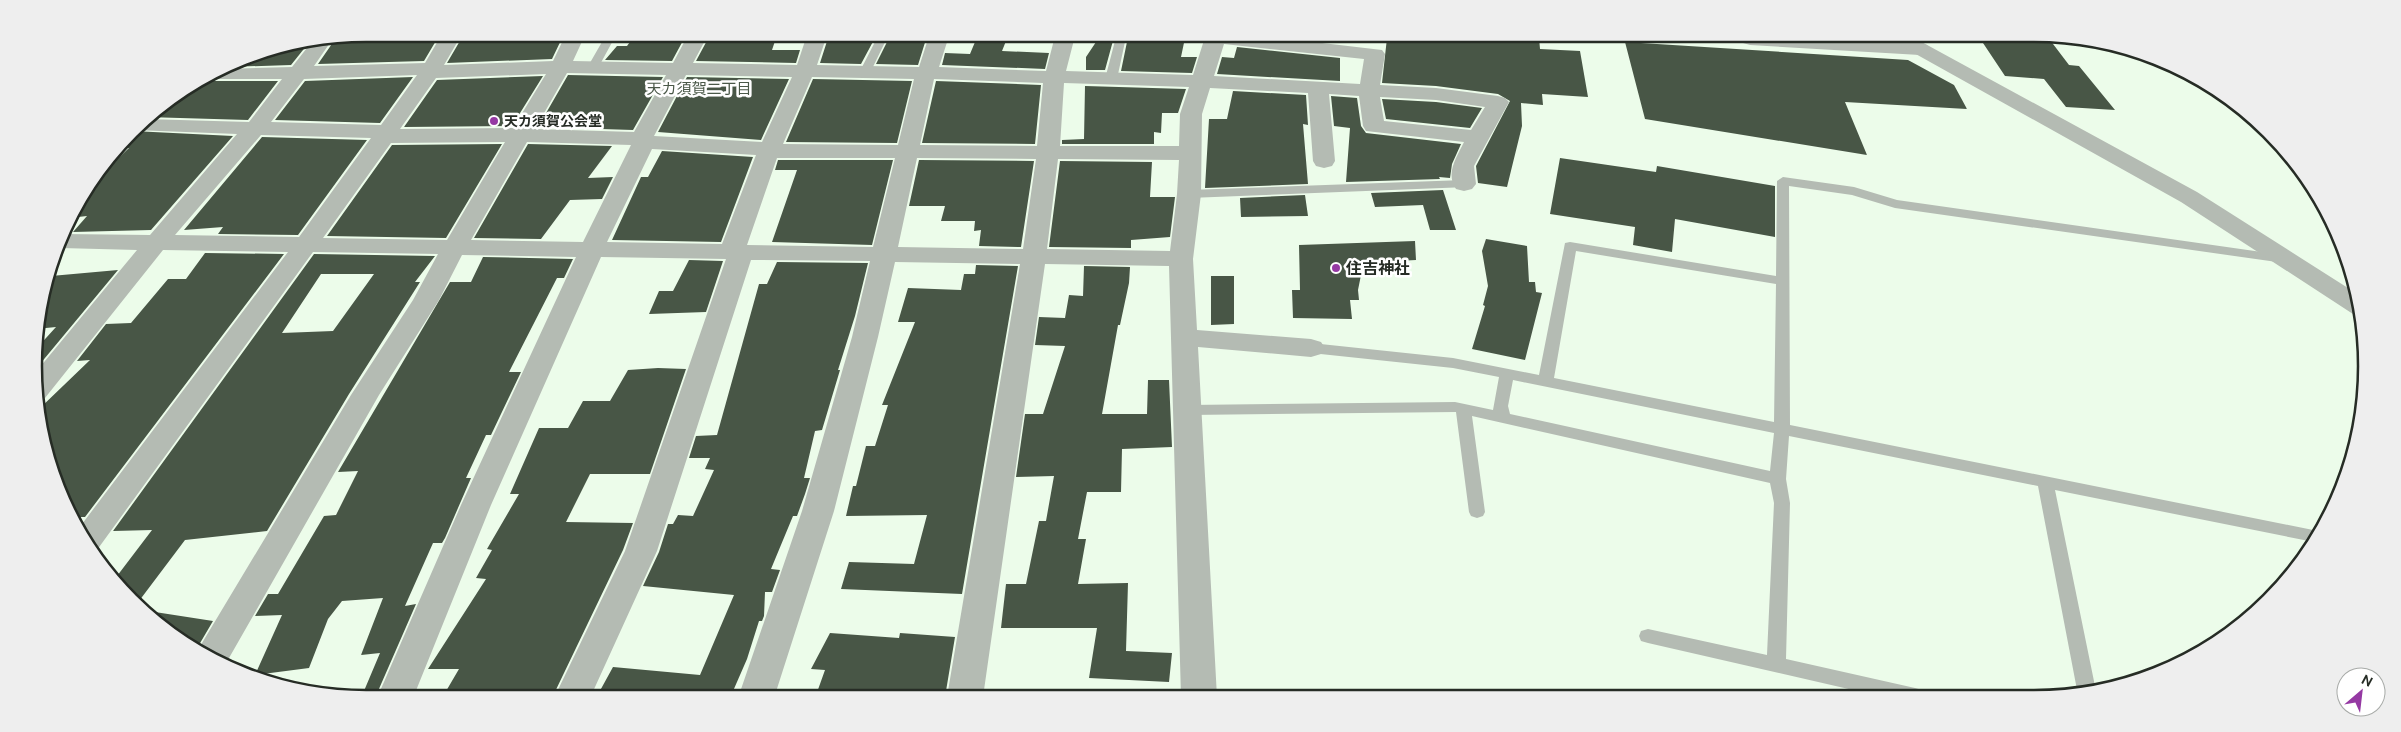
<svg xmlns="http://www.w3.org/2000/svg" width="2401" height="732" viewBox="0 0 2401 732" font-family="Ubuntu,'Noto Sans JP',sans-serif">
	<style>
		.building { fill: #485646; fill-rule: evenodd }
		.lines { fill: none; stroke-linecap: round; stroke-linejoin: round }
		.service { fill: #b4bbb3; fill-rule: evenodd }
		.minor { fill: #b4bbb3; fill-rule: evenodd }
		.tertiary { fill: #b4bbb3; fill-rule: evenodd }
		.poi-dot { fill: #9539a3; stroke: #fff; stroke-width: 2 }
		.labels { text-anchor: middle; stroke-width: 5; stroke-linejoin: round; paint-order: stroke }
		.far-poi-label { font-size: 14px; font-weight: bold; fill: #262c25; stroke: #fff; text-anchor: start }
		.far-neighbourhood-label { font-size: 15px; fill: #4b5949; stroke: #fff }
		.poi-label { font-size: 16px; font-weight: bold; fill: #262c25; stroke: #fff; text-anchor: start }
		.rim { fill: none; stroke: #262c25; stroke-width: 2.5 }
	</style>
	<rect width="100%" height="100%" fill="#ecfcea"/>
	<!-- building -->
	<path class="building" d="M366,34H440L424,61L318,64L336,38Z
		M464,34H564L552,59L447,63Z
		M635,35H686L672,61L605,60L617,46H627Z
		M710,35H777L772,50H800L796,63L696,61Z
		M829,35L856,36H876L861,64L820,63Z
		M890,36H927L918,65L876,64Z
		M981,36H1008L1002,51L1049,53L1045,69L942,65L945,53L970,54L975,42H978Z
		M1100,36L1114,37L1105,70H1086V57Z
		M1128,37L1185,38L1181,57H1197L1192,73L1121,71Z
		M1387,38H1539L1540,49L1580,51L1588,97L1542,94L1543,105L1521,103L1522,126L1507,187L1478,183L1476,166L1510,101L1498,94L1436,86L1382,83Z
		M311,40L291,65L226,67L239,59L298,41Z
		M1981,40H2050L2069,65L2079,66L2115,110L2066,107L2044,79L2005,76Z
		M1625,42L1908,60L1954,85L1967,109L1845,102L1867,155L1645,119Z
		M1237,47L1340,58V81L1217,74L1222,57L1234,58Z
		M568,75L663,77L633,130L538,127Z
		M543,76L512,126L404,127L437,80Z
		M413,77L380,123L275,120L305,81Z
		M687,77L789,79L761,140L658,132Z
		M813,79L912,81L897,143L786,142Z
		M205,80L206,81H278L248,120L146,117Z
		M936,81L1041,85L1035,144L922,143Z
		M1085,86L1186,89L1178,113H1162L1161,133L1154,132V144H1062V140L1084,139Z
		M1233,91L1306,95L1308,125L1303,124L1308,184L1205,188L1209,119H1227Z
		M1331,96L1357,98L1361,126L1366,133L1461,144L1452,164L1450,178L1439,177L1440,179L1346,182L1350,128L1334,126Z
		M1382,99L1436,102L1482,108L1470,128L1386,119Z
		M133,131L233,136L151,230L73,232L87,216L69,218L88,187L129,148H117Z
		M262,137L367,140L298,235L218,234L223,227L184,230Z
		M502,144L446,238L327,236L392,145Z
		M528,144L612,146L588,178L613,177L602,199L570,200L541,239L474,238Z
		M662,151L753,157L721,242L612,240L641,177H648Z
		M1560,158L1656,172L1657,166L1775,186V237L1675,219L1672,252L1633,245L1635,227L1550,214Z
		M778,160H893L872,245L772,242L797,170H775Z
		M919,160L1034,161L1021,247L979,246L981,230L974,231L975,221H941L945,206H909Z
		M1060,161L1152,162L1150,197H1175L1170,237L1131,240V248L1049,247Z
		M1443,190L1456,230H1430L1423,205L1375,207L1371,193Z
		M1305,195L1308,216L1241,217L1240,198Z
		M1486,239L1527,246L1529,282H1535L1536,292L1542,293L1525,360L1472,349L1485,306L1483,305L1488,286L1482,251Z
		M1415,241L1416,260L1378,262L1381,270H1362L1358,290L1359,300H1350L1352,319L1293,318L1292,290H1300L1299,245Z
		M205,253L284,254L85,517H75L45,452L38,410L90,360L77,361L106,324L131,323L168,279H186Z
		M314,254L435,256L415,282H420L349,394L267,531L185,540L136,605L114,580L152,530L113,531ZM321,274H374L333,331L282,333Z
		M483,257L573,259L564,278H557L509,372H521L491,435H486L466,478H471L445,538L442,543H433L405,606L416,604L375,698H361L380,653L361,655L383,598L342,601L328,619L309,668L255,675L282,615L255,616L268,594H278L324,516L336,515L358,471L338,472L450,282H471Z
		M689,260L723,261L706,312L649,314L659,291H673Z
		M777,262L868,263L855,316L838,370H840L822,430L815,431L804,478H810L805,494L797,516H793L771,569L780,570L772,592H765L764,616L762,621H759L747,659L730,698H596L613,667L700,675L734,595L643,586L659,552L668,524H673L678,515L693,516L714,470L705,469L710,458H689L696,436L717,435L759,284H767Z
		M976,265L1018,266L962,594L841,589L849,562L914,564L927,515L846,516L853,486H856L866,446H875L888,405H882L915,322H898L908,288L961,290L964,274H975Z
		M1084,266L1130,267L1129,283L1120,325H1118L1102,414H1147L1148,380H1169L1172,447L1122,449L1121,492H1087L1078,539H1086L1078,584L1128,583L1126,651L1172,653L1169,682L1089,678L1097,628H1001L1006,584H1026L1039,521H1046L1054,476L1016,477L1025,414H1043L1065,346L1035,345L1039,317L1065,318L1069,295L1083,296Z
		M118,270L40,364L35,365L36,349L56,327L36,329L51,276Z
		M1211,276H1234V324L1211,325Z
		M658,368L686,369L650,474H590L566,522L633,523L623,550L552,698H442L459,669H428L486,579L476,578L492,550L487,549L519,494H510L539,428H568L583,401H610L628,370Z
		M142,610L213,621L196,650L182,642Z
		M830,633L899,638L900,633L955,637L945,697L815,698L825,670L811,669Z"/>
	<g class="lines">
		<!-- service -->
		<path class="service" d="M606,35H616L597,70H589L587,68Z
			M878,36H888L870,73H862L860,71Z
			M1116,37H1126L1117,79L1111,82L1105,79Z
			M1783,177L1854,187L1897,200L2289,256L2291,259L2289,262L2284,263L1895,208L1852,195L1789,186L1790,425L2323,532L2314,542L2055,490L2096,691L2078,695L2038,486L1789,436L1786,479L1790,503L1786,659L1915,688L1922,690L1925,696H1879L1648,643L1641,641L1639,636L1641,631L1648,629L1767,655L1774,503L1770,483L1472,416L1485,512L1483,516L1477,518L1471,516L1469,512L1456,412L1189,415L1183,414L1181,410L1183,406L1189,405L1455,402L1493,410L1499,377L1453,368L1311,353L1304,348L1311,343L1453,358L1539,375L1565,243L1570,242L1776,276L1777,181ZM1576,251L1776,284L1774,422L1554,378ZM1513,380L1774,433L1770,471L1510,414L1508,406Z
			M1464,180L1468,181L1470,184L1468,187L1189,198L1183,194L1189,190Z"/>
		<!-- minor -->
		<path class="minor" d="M442,34H462L444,65L553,61L566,34L585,35L573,61L673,63L688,35H708L693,63L797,65L807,35H827L817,65L919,67L929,36H949L939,67L1046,71L1055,36H1075L1066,71L1193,75L1205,37H1271L1382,50L1385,54L1380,85L1436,88L1498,96L1505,98L1509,102L1474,166L1476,184L1472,189L1464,191L1456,189C1445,173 1457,157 1464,142L1366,131L1363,126L1359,96L1329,94L1335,161L1332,166L1324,168L1316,166L1313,161L1308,93L1210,88L1202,114L1201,194L1193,259L1197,330L1311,339L1321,342L1325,348L1321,354L1311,357L1198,347L1217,697H1181L1169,266L1045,264L983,697H947L1020,264L895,262L878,337L834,511L774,698H738L802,511L852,337L870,261L751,260L657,551L590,698H554L625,551L726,259L601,257L491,505L413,698H377L461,505L576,257L462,255L439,300L379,395L225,665L197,651L199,648L351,395L413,300L438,254L313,252L97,550L91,552L79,528L288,252L163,250L45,398L36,400L35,373L137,250L61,248L64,234L150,235L237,134L134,130L145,119L249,122L282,79H206L224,69L292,67L314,39L334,37L314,66L425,63ZM1224,44L1364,59L1360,84L1214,76ZM567,73L666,75L634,132L535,129ZM546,74L513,128L400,129L436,78ZM417,75L381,125L271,122L304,79ZM686,75L792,77L762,142L654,136ZM812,77L914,79L898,145L783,144ZM934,79L1043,83L1037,146L920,145ZM1064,83L1189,87L1180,114L1179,146H1060ZM1380,97L1436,100L1485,107L1471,130L1384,121ZM261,135L371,138L299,237L175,235ZM505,142L447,240L323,238L391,143ZM527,142L631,145L583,242L471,240ZM652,149L756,155L722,244L607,242ZM777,158H895L873,247L747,245ZM917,158L1036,159L1023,249L898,247ZM1058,159L1179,160L1177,194L1170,251L1047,249Z
			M1740,39H1855L1920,43L1927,45L1930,49L1927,53L1920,55L1750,45L1743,43Z"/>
		<!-- tertiary -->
		<path class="tertiary" d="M1894,39L1918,40L2197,192L2359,295L2362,316L2353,314L2181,202L1896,43Z"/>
	</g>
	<!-- markers -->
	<g class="poi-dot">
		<circle cx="494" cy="121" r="5"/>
		<circle cx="1336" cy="268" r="5"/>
	</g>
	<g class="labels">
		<!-- far-poi labels -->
		<g class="far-poi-label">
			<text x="504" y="126">天カ須賀公会堂</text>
		</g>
		<!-- far-neighbourhood labels -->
		<g class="far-neighbourhood-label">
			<text x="699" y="94">天カ須賀二丁目</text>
		</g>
		<!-- poi labels -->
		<g class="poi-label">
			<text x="1346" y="274">住吉神社</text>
		</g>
	</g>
	<!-- crop -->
	<path d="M0 0H2401V732H0ZM366 42H2034A324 324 0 0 1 2358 366V366A324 324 0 0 1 2034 690H366A324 324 0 0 1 42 366V366A324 324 0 0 1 366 42Z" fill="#eee" fill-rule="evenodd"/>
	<path class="rim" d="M366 42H2034A324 324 0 0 1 2358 366V366A324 324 0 0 1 2034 690H366A324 324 0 0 1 42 366V366A324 324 0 0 1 366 42Z"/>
	<!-- north arrow -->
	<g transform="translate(2361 692) rotate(28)"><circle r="24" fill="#ffffff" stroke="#a8aba8"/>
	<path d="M0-4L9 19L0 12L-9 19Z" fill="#9539a3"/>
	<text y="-8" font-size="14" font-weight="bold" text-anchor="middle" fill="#262c25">N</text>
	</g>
</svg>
